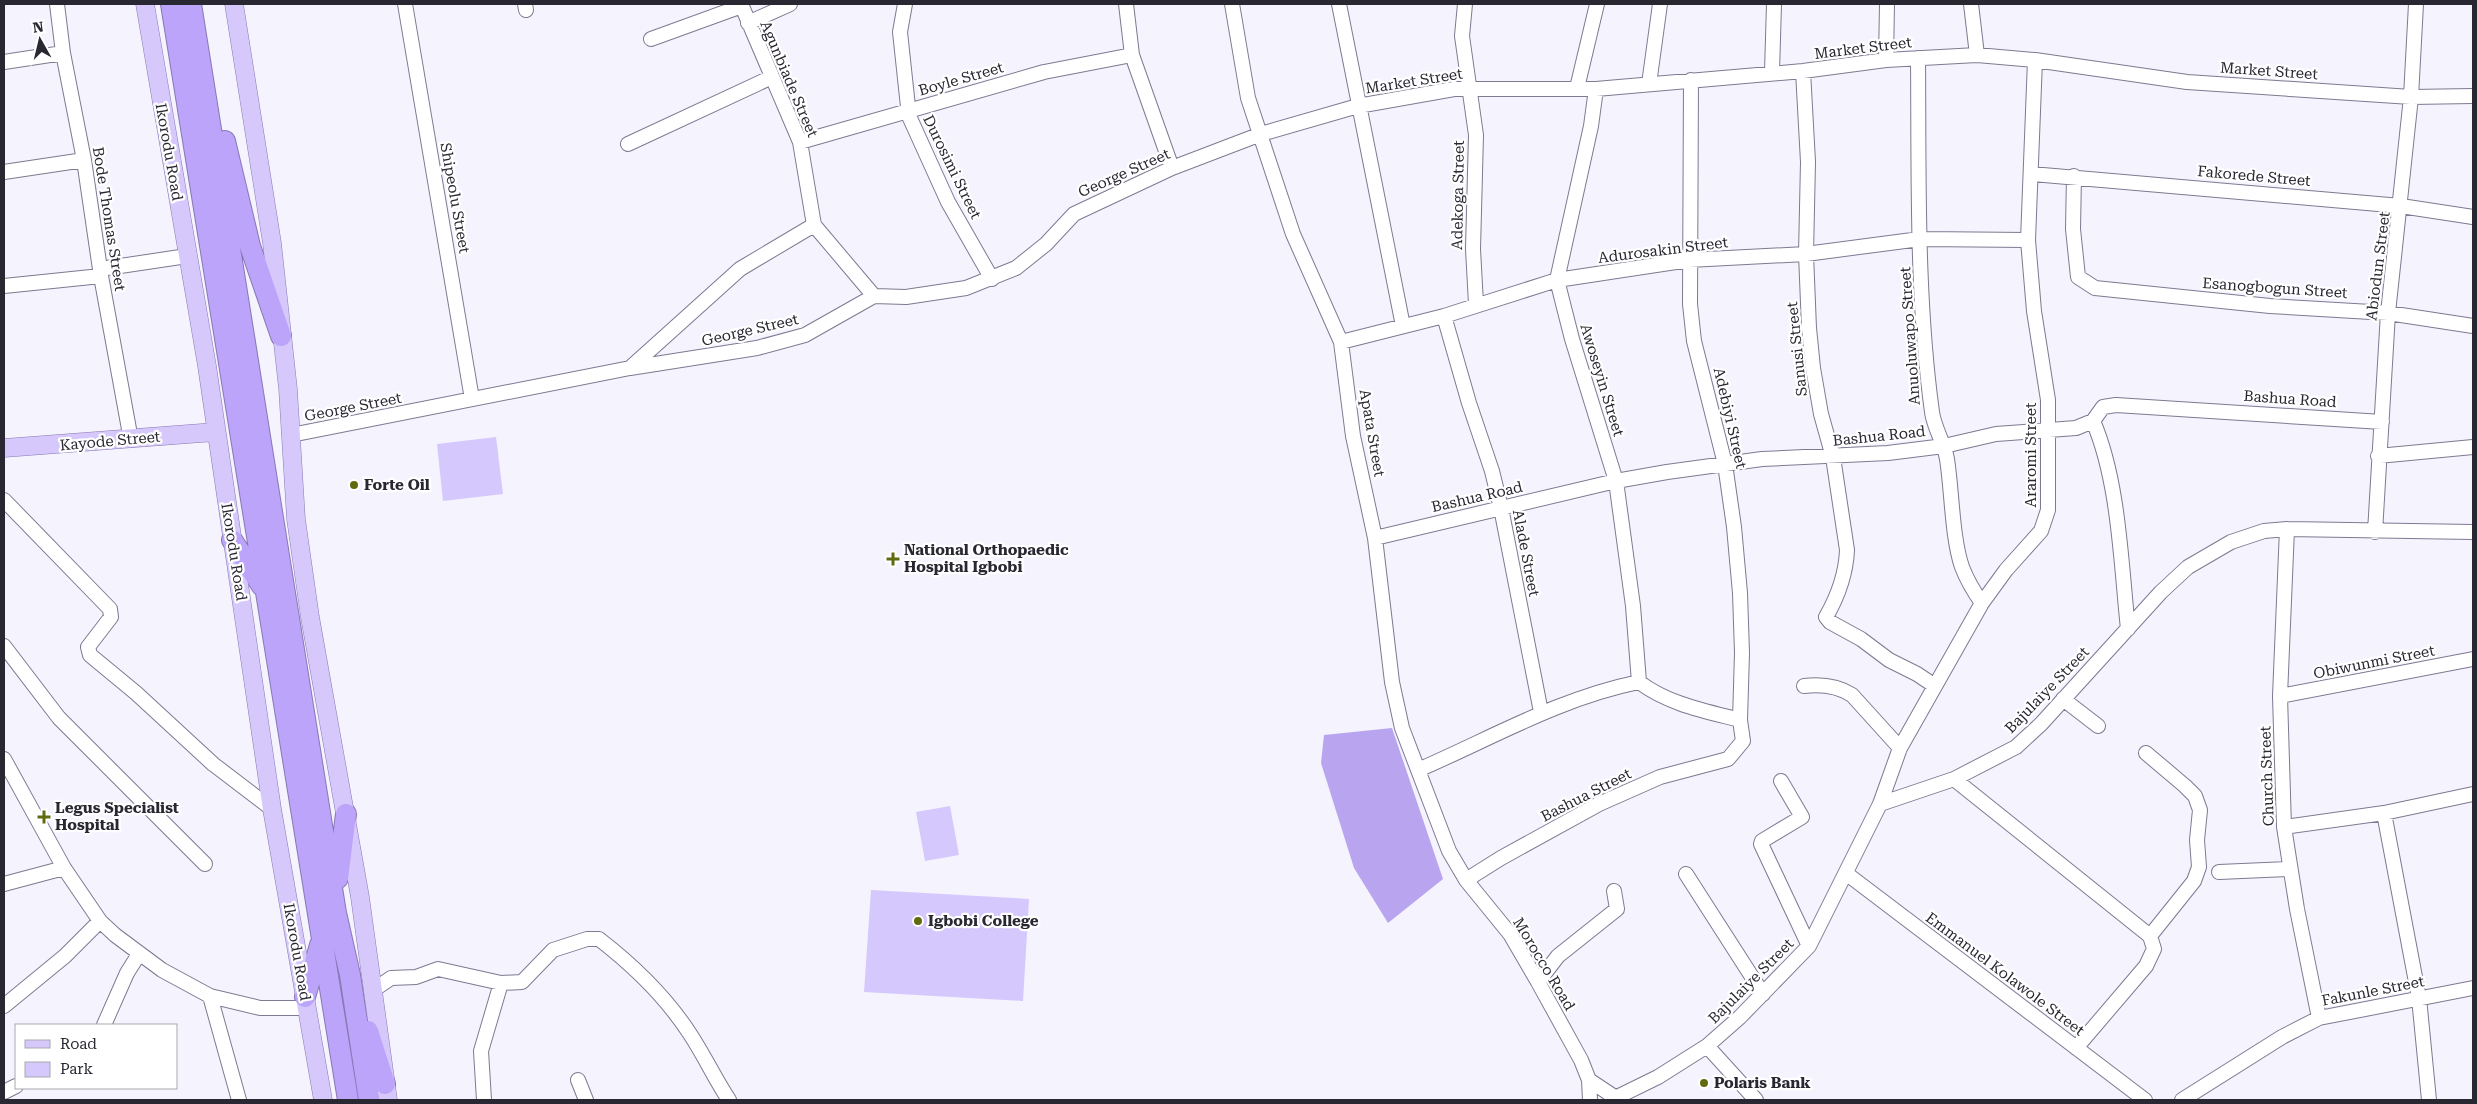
<svg xmlns="http://www.w3.org/2000/svg" width="2477" height="1104" viewBox="0 0 2477 1104" font-family="'Roboto Serif',serif">
	<style>
		.green { fill: #d5c8fc }
		.forest { fill: #b9a5ef }
		.lines { fill: none; stroke-linecap: round; stroke-linejoin: round }
		.minor-casing { stroke: #7f7991; stroke-width: 16 }
		.major-casing { stroke: #8878b3; stroke-width: 19 }
		.highway-casing { stroke: #8878b3; stroke-width: 22 }
		.minor { stroke: #fff; stroke-width: 14 }
		.major { stroke: #d6c8fb; stroke-width: 18 }
		.highway { stroke: #bba4f9; stroke-width: 20 }
		.poi-dot { fill: #606a0f; stroke: #fff; stroke-width: 2 }
		.labels { text-anchor: middle; stroke-width: 4.5; stroke-linejoin: round; paint-order: stroke }
		.street-label { font-size: 15px; fill: #292731; stroke: #fff }
		.poi-label { font-size: 15px; font-weight: bold; fill: #292731; stroke: #fff; text-anchor: start }
	</style>
	<rect width="100%" height="100%" fill="#f5f3fe"/>
	<!-- green -->
	<path class="green" d="M496,437L503,494L443,501L437,444Z
		M950,806L959,855L925,861L916,812Z
		M871,890L1029,899L1023,1001L864,992Z"/>
	<!-- forest -->
	<path class="forest" d="M1392,728L1443,879L1388,923L1354,868L1321,763L1324,735Z"/>
	<g class="lines">
		<defs>
			<path id="minor" d="M57,4L63,53L84,160L101,276L131,440
				M405,4L472,399
				M525,4L526,10
				M741,4L800,142L814,225L874,296
				M905,4L900,32L909,116L948,202L992,279
				M1126,4L1132,55L1172,168
				M1232,4L1248,98L1293,234L1341,342L1353,436L1375,538L1392,682L1402,728L1449,851L1466,880L1510,934L1538,982L1581,1060L1589,1080L1590,1100
				M1339,4L1403,326
				M1465,4L1462,36L1476,135L1473,249L1476,304
				M1971,4L1977,55
				M748,23L790,4
				M651,39L742,6
				M1918,58C1919,175 1916,295 1932,412C1934,428 1944,442 1947,459C1952,491 1952,538 1962,567C1967,580 1974,592 1982,603
				M1886,60L1887,4
				M4,62L63,53
				M1803,71L1808,162L1806,254L1809,328L1813,368L1821,414L1833,457L1847,550C1846,575 1838,596 1826,617L1830,622L1861,639L1889,660L1917,674L1935,686
				M1772,72L1774,4
				M1649,84L1660,4
				M1577,88L1597,4
				M1596,89L1591,126L1557,280L1572,339L1616,481L1633,606L1639,682
				M800,142L1044,72L1132,55
				M628,144L772,77
				M4,172L84,160
				M2031,174L2401,206L2473,217
				M2074,176L2073,229L2078,277L2095,288L2270,306L2388,313L2473,326
				M100,269L187,256
				M4,286L101,276
				M1444,316L1469,403L1492,471L1501,508L1541,712
				M1341,342L1444,316L1557,280L1689,260L1806,254L1920,239L2028,240
				M630,368L740,269L814,225
				M2093,421C2119,481 2121,564 2128,629
				M291,435L630,368L757,348L805,335L874,296L906,297L966,288L1016,268L1046,244L1074,214L1172,168L1261,134L1358,106L1454,89H1596L1803,71L1886,60L1977,55L2035,60L2187,82L2411,97L2473,96
				M2378,456L2473,447
				M4,500L110,609L111,617L88,647L90,655L136,693L213,764L272,809
				M2287,529L2280,696L2284,827L2297,909L2319,1018
				M2375,532L2388,313L2411,97L2416,4
				M1375,538L1616,481L1667,472L1762,459L1888,453L1944,446L1996,434L2076,428L2093,421L2103,407L2116,405L2382,422
				M4,646L59,718L205,864
				M1804,686C1821,684 1838,686 1852,695L1900,748
				M2280,696L2473,659
				M2063,699L2098,726
				M2146,753L2185,786L2195,796L2200,810L2197,840L2199,867L2194,881L2150,936
				M4,759L64,868L100,921L115,935L162,970L210,996L260,1008H307
				M1418,770C1492,738 1560,698 1639,682C1668,704 1705,711 1740,720
				M1954,779L2150,936L2154,949L2146,966L2076,1048
				M1781,781L1802,817L1762,841L1761,844L1809,946
				M1880,804L1900,748L1982,603L2006,570L2041,531L2048,510V400L2034,311L2028,240L2035,60
				M2384,813L2419,998L2429,1100
				M2284,827L2384,813L2473,794
				M2219,872L2290,869
				M1686,874L1763,994
				M1847,874L2145,1100
				M1466,880L1501,858L1599,804L1660,777L1728,759L1743,741L1740,720L1742,653L1740,593L1734,527L1725,464L1694,341L1690,304L1691,80
				M4,884L64,868
				M1538,982L1558,956L1617,909L1614,891
				M372,991L391,978L416,977L438,969L501,983L522,982L553,950L587,939H599C634,966 666,997 690,1034C704,1055 715,1079 729,1100
				M210,996L239,1100
				M4,1006L65,956L100,921
				M104,1025L127,973L139,954
				M1707,1046L1756,1100
				M578,1080L586,1100
				M1589,1080L1619,1100
				M4,1092L16,1086
				M484,1100L481,1051L501,983
				M1611,1100L1658,1077L1707,1046L1740,1017L1809,946L1880,804L1954,779L2016,747L2041,724L2161,592L2188,567L2231,542L2264,531L2287,529L2473,532
				M2182,1100L2282,1037L2319,1018L2473,988"/>
			<path id="major" d="M145,4L207,366L272,809L323,1100
				M234,4L272,243L288,389L296,519L310,617L360,897L388,1100
				M4,448L215,432"/>
			<path id="highway" d="M171,4L348,1100
				M191,4L336,913L350,975L369,1100
				M225,141L250,246L281,336
				M232,540L262,586
				M338,878L346,814
				M305,997L320,945
				M368,1031L385,1084"/>
		</defs>
		<!-- minor casing -->
		<use href="#minor" class="minor-casing"/>
		<!-- major casing -->
		<use href="#major" class="major-casing"/>
		<!-- highway casing -->
		<use href="#highway" class="highway-casing"/>
		<!-- minor -->
		<use href="#minor" class="minor"/>
		<!-- major -->
		<use href="#major" class="major"/>
		<!-- highway -->
		<use href="#highway" class="highway"/>
	</g>
	<!-- markers -->
	<g class="poi-dot">
		<circle cx="354" cy="485" r="5"/>
		<path d="M890.5 551.5h5v5h5v5h-5v5h-5v-5h-5v-5h5z"/>
		<path d="M41.5 809.5h5v5h5v5h-5v5h-5v-5h-5v-5h5z"/>
		<circle cx="918" cy="921" r="5"/>
		<circle cx="1704" cy="1083" r="5"/>
	</g>
	<g class="labels">
		<!-- street labels -->
		<g class="street-label">
			<text transform="translate(1863 48) rotate(-7)" y="5">Market Street</text>
			<text transform="translate(2269 71) rotate(4)" y="5">Market Street</text>
			<text transform="translate(789 79) rotate(67)" y="5">Agunbiade Street</text>
			<text transform="translate(961 79) rotate(-16)" y="5">Boyle Street</text>
			<text transform="translate(1414 81) rotate(-9)" y="5">Market Street</text>
			<text transform="translate(169 152) rotate(80)" y="5">Ikorodu Road</text>
			<text transform="translate(952 167) rotate(64)" y="5">Durosimi Street</text>
			<text transform="translate(1124 173) rotate(-24)" y="5">George Street</text>
			<text transform="translate(2254 176) rotate(5)" y="5">Fakorede Street</text>
			<text transform="translate(1458 195) rotate(-89)" y="5">Adekoga Street</text>
			<text transform="translate(455 198) rotate(80)" y="5">Shipeolu Street</text>
			<text transform="translate(109 219) rotate(81)" y="5">Bode Thomas Street</text>
			<text transform="translate(1663 250) rotate(-7)" y="5">Adurosakin Street</text>
			<text transform="translate(2378 266) rotate(-83)" y="5">Abiodun Street</text>
			<text transform="translate(2275 288) rotate(4)" y="5">Esanogbogun Street</text>
			<text transform="translate(750 330) rotate(-13)" y="5">George Street</text>
			<text transform="translate(1910 336) rotate(-94)" y="5">Anuoluwapo Street</text>
			<text transform="translate(1797 349) rotate(-96)" y="5">Sanusi Street</text>
			<text transform="translate(1602 380) rotate(73)" y="5">Awoseyin Street</text>
			<text transform="translate(2290 399) rotate(4)" y="5">Bashua Road</text>
			<text transform="translate(353 407) rotate(-11)" y="5">George Street</text>
			<text transform="translate(1730 418) rotate(77)" y="5">Adebiyi Street</text>
			<text transform="translate(1372 433) rotate(80)" y="5">Apata Street</text>
			<text transform="translate(1879 436) rotate(-6)" y="5">Bashua Road</text>
			<text transform="translate(110 441) rotate(-5)" y="5">Kayode Street</text>
			<text transform="translate(2031 455) rotate(-90)" y="5">Araromi Street</text>
			<text transform="translate(1477 497) rotate(-13)" y="5">Bashua Road</text>
			<text transform="translate(234 552) rotate(81)" y="5">Ikorodu Road</text>
			<text transform="translate(1526 553) rotate(79)" y="5">Alade Street</text>
			<text transform="translate(2374 662) rotate(-11)" y="5">Obiwunmi Street</text>
			<text transform="translate(2047 690) rotate(-46)" y="5">Bajulaiye Street</text>
			<text transform="translate(2267 776) rotate(-92)" y="5">Church Street</text>
			<text transform="translate(1586 795) rotate(-27)" y="5">Bashua Street</text>
			<text transform="translate(297 952) rotate(80)" y="5">Ikorodu Road</text>
			<text transform="translate(1544 964) rotate(59)" y="5">Morocco Road</text>
			<text transform="translate(2005 974) rotate(37)" y="5">Emmanuel Kolawole Street</text>
			<text transform="translate(1751 981) rotate(-45)" y="5">Bajulaiye Street</text>
			<text transform="translate(2373 991) rotate(-11)" y="5">Fakunle Street</text>
		</g>
		<!-- poi labels -->
		<g class="poi-label">
			<text x="364" y="490">Forte Oil</text>
			<text x="904" y="555">National Orthopaedic<tspan x="904" dy="17">Hospital Igbobi</tspan></text>
			<text x="55" y="813">Legus Specialist<tspan x="55" dy="17">Hospital</tspan></text>
			<text x="928" y="926">Igbobi College</text>
			<text x="1714" y="1088">Polaris Bank</text>
		</g>
	</g>
	<!-- border -->
	<rect width="2477" height="1104" fill="none" stroke="#292731" stroke-width="10"/>
	<!-- legend -->
	<rect x="15" y="1024" width="162" height="65" fill="#ffffff" stroke="#a9a9ad"/>
	<rect x="25" y="1040" width="25" height="8" fill="#d6c8fb" stroke="#a9a9ad"/>
	<text x="60" y="1049" font-size="15" fill="#292731">Road</text>
	<rect x="25" y="1062" width="25" height="15" fill="#d5c8fc" stroke="#a9a9ad"/>
	<text x="60" y="1074" font-size="15" fill="#292731">Park</text>
	<!-- north arrow -->
	<g transform="translate(40 40) rotate(352)" stroke="#ffffff" stroke-width="4" paint-order="stroke">
	<path d="M0-4L9 19L0 12L-9 19Z" fill="#292731"/>
	<text y="-8" font-size="14" font-weight="bold" text-anchor="middle" fill="#292731">N</text>
	</g>
</svg>
